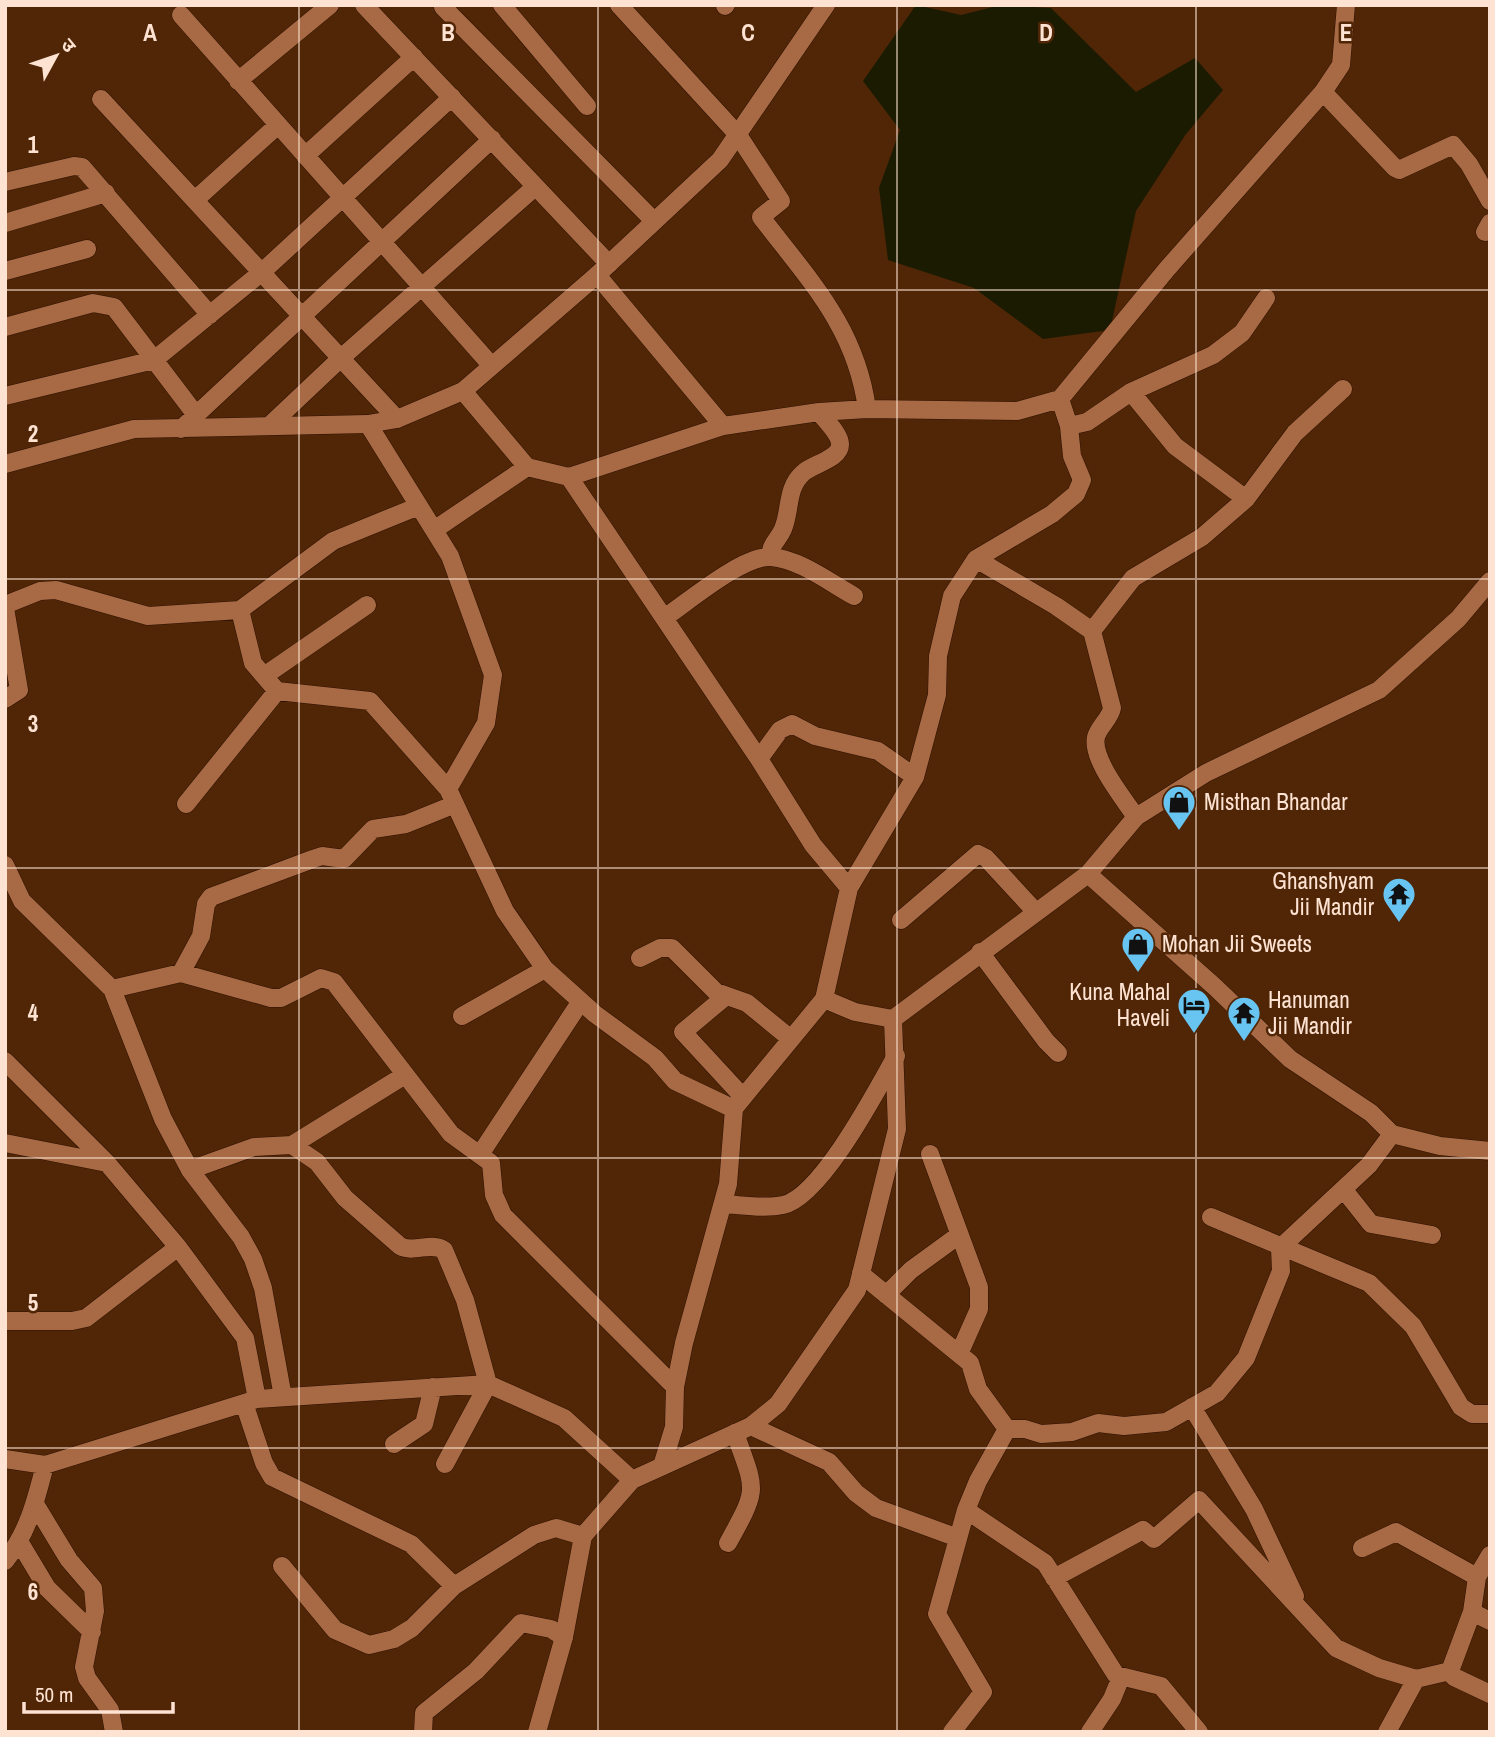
<svg xmlns="http://www.w3.org/2000/svg" width="1495" height="1737" viewBox="0 0 1495 1737" font-family="'Archivo Narrow','Noto Sans Devanagari',sans-serif">
	<style>
		.water { fill: #1a1b00 }
		.lines { fill: none; stroke-linecap: round; stroke-linejoin: round }
		.minor-casing { stroke: #2f1100; stroke-width: 19 }
		.tertiary-casing { stroke: #2f1100; stroke-width: 19 }
		.secondary-casing { stroke: #2f1100; stroke-width: 19 }
		.minor { stroke: #a76a44; stroke-width: 18 }
		.tertiary { stroke: #a76a44; stroke-width: 18 }
		.secondary { stroke: #a76a44; stroke-width: 18 }
		.grid { fill: none; stroke: #fee2d2; stroke-width: 2; stroke-opacity: 0.55 }
		.labels { text-anchor: middle; stroke-width: 5; stroke-linejoin: round; paint-order: stroke }
		.poi-label { font-size: 23px; fill: #fee2d2; stroke: #502607; text-anchor: start }
		.grid-label { font-size: 23px; text-anchor: middle; font-weight: bold; fill: #fee2d2; stroke: #502607; stroke-width: 5; stroke-linejoin: round; paint-order: stroke }
	</style>
	<rect width="100%" height="100%" fill="#502607"/>
	<!-- water -->
	<path class="water" d="M916,5L961,15L1001,5L1051,8L1136,92L1195,58L1223,90L1186,134L1136,211L1110,330L1043,339L974,288L888,260L879,188L900,130L863,81Z"/>
	<g class="lines">
		<defs>
			<path id="minor" d="M364,5L609,264
				M502,5L587,106
				M619,5L738,135L781,201L761,217C809,280 856,327 867,409
				M725,6L726,5
				M443,7L654,221
				M181,15L491,365
				M238,81L330,5
				M1323,92L1395,168L1399,170L1453,145L1469,164L1490,201
				M101,99L397,419
				M305,156L414,57
				M5,182L74,166L82,167L210,315
				M195,200L278,125
				M5,223L106,193
				M1485,232L1490,223
				M5,271L87,249
				M5,327L93,303L114,307L196,415
				M463,391L527,467L569,477L759,759L813,845L849,888
				M1131,392L1175,446L1246,499
				M5,396L154,360L262,272L452,97
				M1060,399L1069,426L1087,422L1131,392L1213,355L1242,333L1266,298
				M368,424L450,556L493,675L486,723L448,789
				M269,426L341,358L535,187
				M723,426L819,412L867,409L1017,411L1060,399L1167,269L1323,92L1341,65L1346,5
				M181,429L492,139
				M569,477L723,426L597,275
				M419,506L333,541L240,610L253,663L277,691L370,701L448,789L505,911L545,969L595,1014L655,1058L675,1081L734,1109L728,1184L684,1343L675,1387L674,1427L662,1466
				M434,530L527,467
				M770,557C771,542 778,541 783,529C791,510 786,488 803,473C812,464 841,459 840,444C840,434 825,420 819,412
				M976,559L1056,606L1092,631L1112,708C1110,719 1099,726 1096,737C1091,759 1124,799 1136,817
				M5,605L40,591L56,590L148,616L240,610
				M5,608L19,690L5,699
				M664,618C688,602 743,555 771,557C799,559 829,582 854,596
				M1092,631L1133,578L1202,537L1246,499L1295,433L1343,389
				M264,676L367,605
				M759,759L780,730L792,724L815,736L878,751L915,777
				M186,804L277,691
				M5,865L22,901L112,989L163,1119L190,1170L241,1237L253,1259L263,1288L283,1397
				M901,920L978,854L986,858L1035,911
				M980,952L1046,1041L1058,1053
				M640,958L660,948H672L716,992L747,1003L791,1039
				M181,973L201,936L206,904L211,897L313,859L322,856L344,859L373,829L406,824L453,805
				M112,989L181,973L271,998H281L321,978L334,982L451,1134L491,1163L494,1195L503,1215L675,1387
				M726,996L683,1032L743,1097
				M462,1016L545,969
				M893,1019L855,1012L824,999L849,888L915,777L937,695L938,656L952,596L976,559L1052,514L1076,494L1082,480L1072,456L1069,426
				M5,1061L107,1163L178,1247L245,1338L257,1399
				M736,1106L824,999
				M5,1143L107,1163
				M292,1145L405,1075
				M481,1153L581,1001
				M930,1154L979,1287V1309L959,1354
				M190,1170L254,1147L292,1145L317,1162L345,1198L400,1246C414,1254 430,1241 444,1250L465,1300L488,1384L445,1464
				M1344,1190L1371,1224L1432,1235
				M723,1204C742,1205 765,1209 783,1205C821,1197 877,1090 896,1056
				M1211,1217L1369,1283L1413,1326L1461,1407L1472,1414H1490
				M1280,1248L1369,1165L1392,1134
				M861,1274L970,1363L978,1389L1007,1429L978,1481L966,1510L1045,1563L1116,1675L1161,1686L1199,1732
				M886,1295L911,1270L959,1235
				M5,1321H72L86,1318L178,1247
				M244,1403L264,1463L272,1477L411,1544L454,1586
				M1192,1407L1254,1509L1295,1596
				M751,1426L829,1462L856,1493L876,1508L958,1538
				M1007,1429H1025L1041,1434L1072,1432L1098,1423L1124,1426L1166,1422L1217,1393L1246,1358L1281,1271L1280,1248
				M394,1444L424,1424L433,1387
				M5,1459L45,1465L257,1399L488,1384L564,1418L632,1480
				M35,1504L69,1560L93,1588L95,1611L84,1667L87,1678L110,1710L114,1732
				M20,1543L47,1588L92,1632
				M728,1543C759,1487 756,1492 735,1433
				M1362,1548L1396,1532L1477,1577
				M5,1561C28,1533 36,1500 45,1465
				M282,1566L335,1630L369,1645L394,1639L412,1628L454,1586L534,1535L556,1528L583,1536
				M1054,1578L1143,1530L1154,1539L1199,1500L1336,1648L1379,1668L1416,1679
				M1472,1612L1490,1621
				M1450,1671L1454,1677L1490,1694
				M423,1732L424,1713L476,1671L521,1623L551,1629L564,1637
				M952,1732L983,1692L937,1614L966,1510
				M1090,1732L1112,1699L1121,1677
				M1387,1732L1416,1679L1450,1671L1472,1612L1477,1577L1490,1555"/>
			<path id="tertiary" d="M1088,874L1215,987L1290,1059L1371,1113L1392,1134L1440,1146L1490,1151
				M537,1732L564,1637L583,1536L632,1480L751,1426L778,1404L857,1290L897,1129L893,1019L1088,874L1136,817L1206,773L1379,690L1458,619L1490,581"/>
			<path id="secondary" d="M5,464L134,429L368,424L397,419L463,391L597,275L720,160L826,5"/>
		</defs>
		<!-- minor casing -->
		<use href="#minor" class="minor-casing"/>
		<!-- tertiary casing -->
		<use href="#tertiary" class="tertiary-casing"/>
		<!-- secondary casing -->
		<use href="#secondary" class="secondary-casing"/>
		<!-- minor -->
		<use href="#minor" class="minor"/>
		<!-- tertiary -->
		<use href="#tertiary" class="tertiary"/>
		<!-- secondary -->
		<use href="#secondary" class="secondary"/>
	</g>
	<!-- grid -->
	<path class="grid" d="M299,5V1732M598,5V1732M897,5V1732M1196,5V1732M5,290H1490M5,579H1490M5,868H1490M5,1158H1490M5,1448H1490"/>
	<!-- icons -->
	<defs>
		<symbol id="shop-pin" viewBox="-11 -11 22 30"><path d="M0 17L-7.5 6A9.5 9.5 0 1 1 7.5 6Z" fill="#68c4f0" stroke="#502607"/><path d="M-5-2.5h2.3a2.7 3.5 0 0 1 5.4 0H5L5.5 6h-11ZM-1.5-2.5h3a1.5 2.3 0 0 0-3 0Z" fill="#111"/></symbol>
		<symbol id="temple-pin" viewBox="-11 -11 22 30"><path d="M0 17L-7.5 6A9.5 9.5 0 1 1 7.5 6Z" fill="#68c4f0" stroke="#502607"/><path d="M0-6L5-2H3V0L6.5 2.5H4V6H1.5V3h-3V6H-4V2.5H-6.5L-3 0V-2H-5Z" fill="#111"/></symbol>
		<symbol id="hotel-pin" viewBox="-11 -11 22 30"><path d="M0 17L-7.5 6A9.5 9.5 0 1 1 7.5 6Z" fill="#68c4f0" stroke="#502607"/><path d="M-6-4.5h1.5V1H6V5H4.5V3h-9V5H-6ZM-4 0a1.8 1.8 0 1 1 3.6 0ZM.5 0V-2.5h3Q6-2.5 6 0Z" fill="#111"/></symbol>
	</defs>
	<g fill-rule="evenodd">
		<use href="#shop-pin" x="1160" y="783" width="38" height="52"/>
		<use href="#temple-pin" x="1380" y="875" width="38" height="52"/>
		<use href="#shop-pin" x="1119" y="925" width="38" height="52"/>
		<use href="#hotel-pin" x="1175" y="986" width="38" height="52"/>
		<use href="#temple-pin" x="1225" y="994" width="38" height="52"/>
	</g>
	<g class="labels">
		<!-- poi labels -->
		<g class="poi-label">
			<text x="1204" y="810">Misthan Bhandar</text>
			<text x="1374" y="889" text-anchor="end">Ghanshyam<tspan x="1374" dy="26">Jii Mandir</tspan></text>
			<text x="1162" y="952">Mohan Jii Sweets</text>
			<text x="1170" y="1000" text-anchor="end">Kuna Mahal<tspan x="1170" dy="26">Haveli</tspan></text>
			<text x="1268" y="1008">Hanuman<tspan x="1268" dy="26">Jii Mandir</tspan></text>
		</g>
	</g>
	<g class="grid-label">
		<text x="150" y="41">A</text>
		<text x="448" y="41">B</text>
		<text x="748" y="41">C</text>
		<text x="1046" y="41">D</text>
		<text x="1346" y="41">E</text>
		<text x="33" y="153">1</text>
		<text x="33" y="442">2</text>
		<text x="33" y="732">3</text>
		<text x="33" y="1021">4</text>
		<text x="33" y="1311">5</text>
		<text x="33" y="1600">6</text>
	</g>
	<!-- border -->
	<rect width="1495" height="1737" fill="none" stroke="#fee2d2" stroke-width="14"/>
	<!-- north arrow -->
	<g transform="translate(56 56) rotate(50)" stroke="#502607" stroke-width="5" paint-order="stroke">
	<path d="M0-5L12 26L0 18L-12 26Z" fill="#fee2d2"/>
	<text y="-10" font-size="19" font-weight="bold" text-anchor="middle" fill="#fee2d2">उ</text>
	</g>
	<!-- scale -->
	<path d="M24 1702v10h149v-10" fill="none" stroke="#fee2d2" stroke-width="3.5"/>
	<text x="35" y="1702" font-size="21" fill="#fee2d2" stroke="#502607" stroke-width="5" paint-order="stroke">50 m</text>
</svg>
